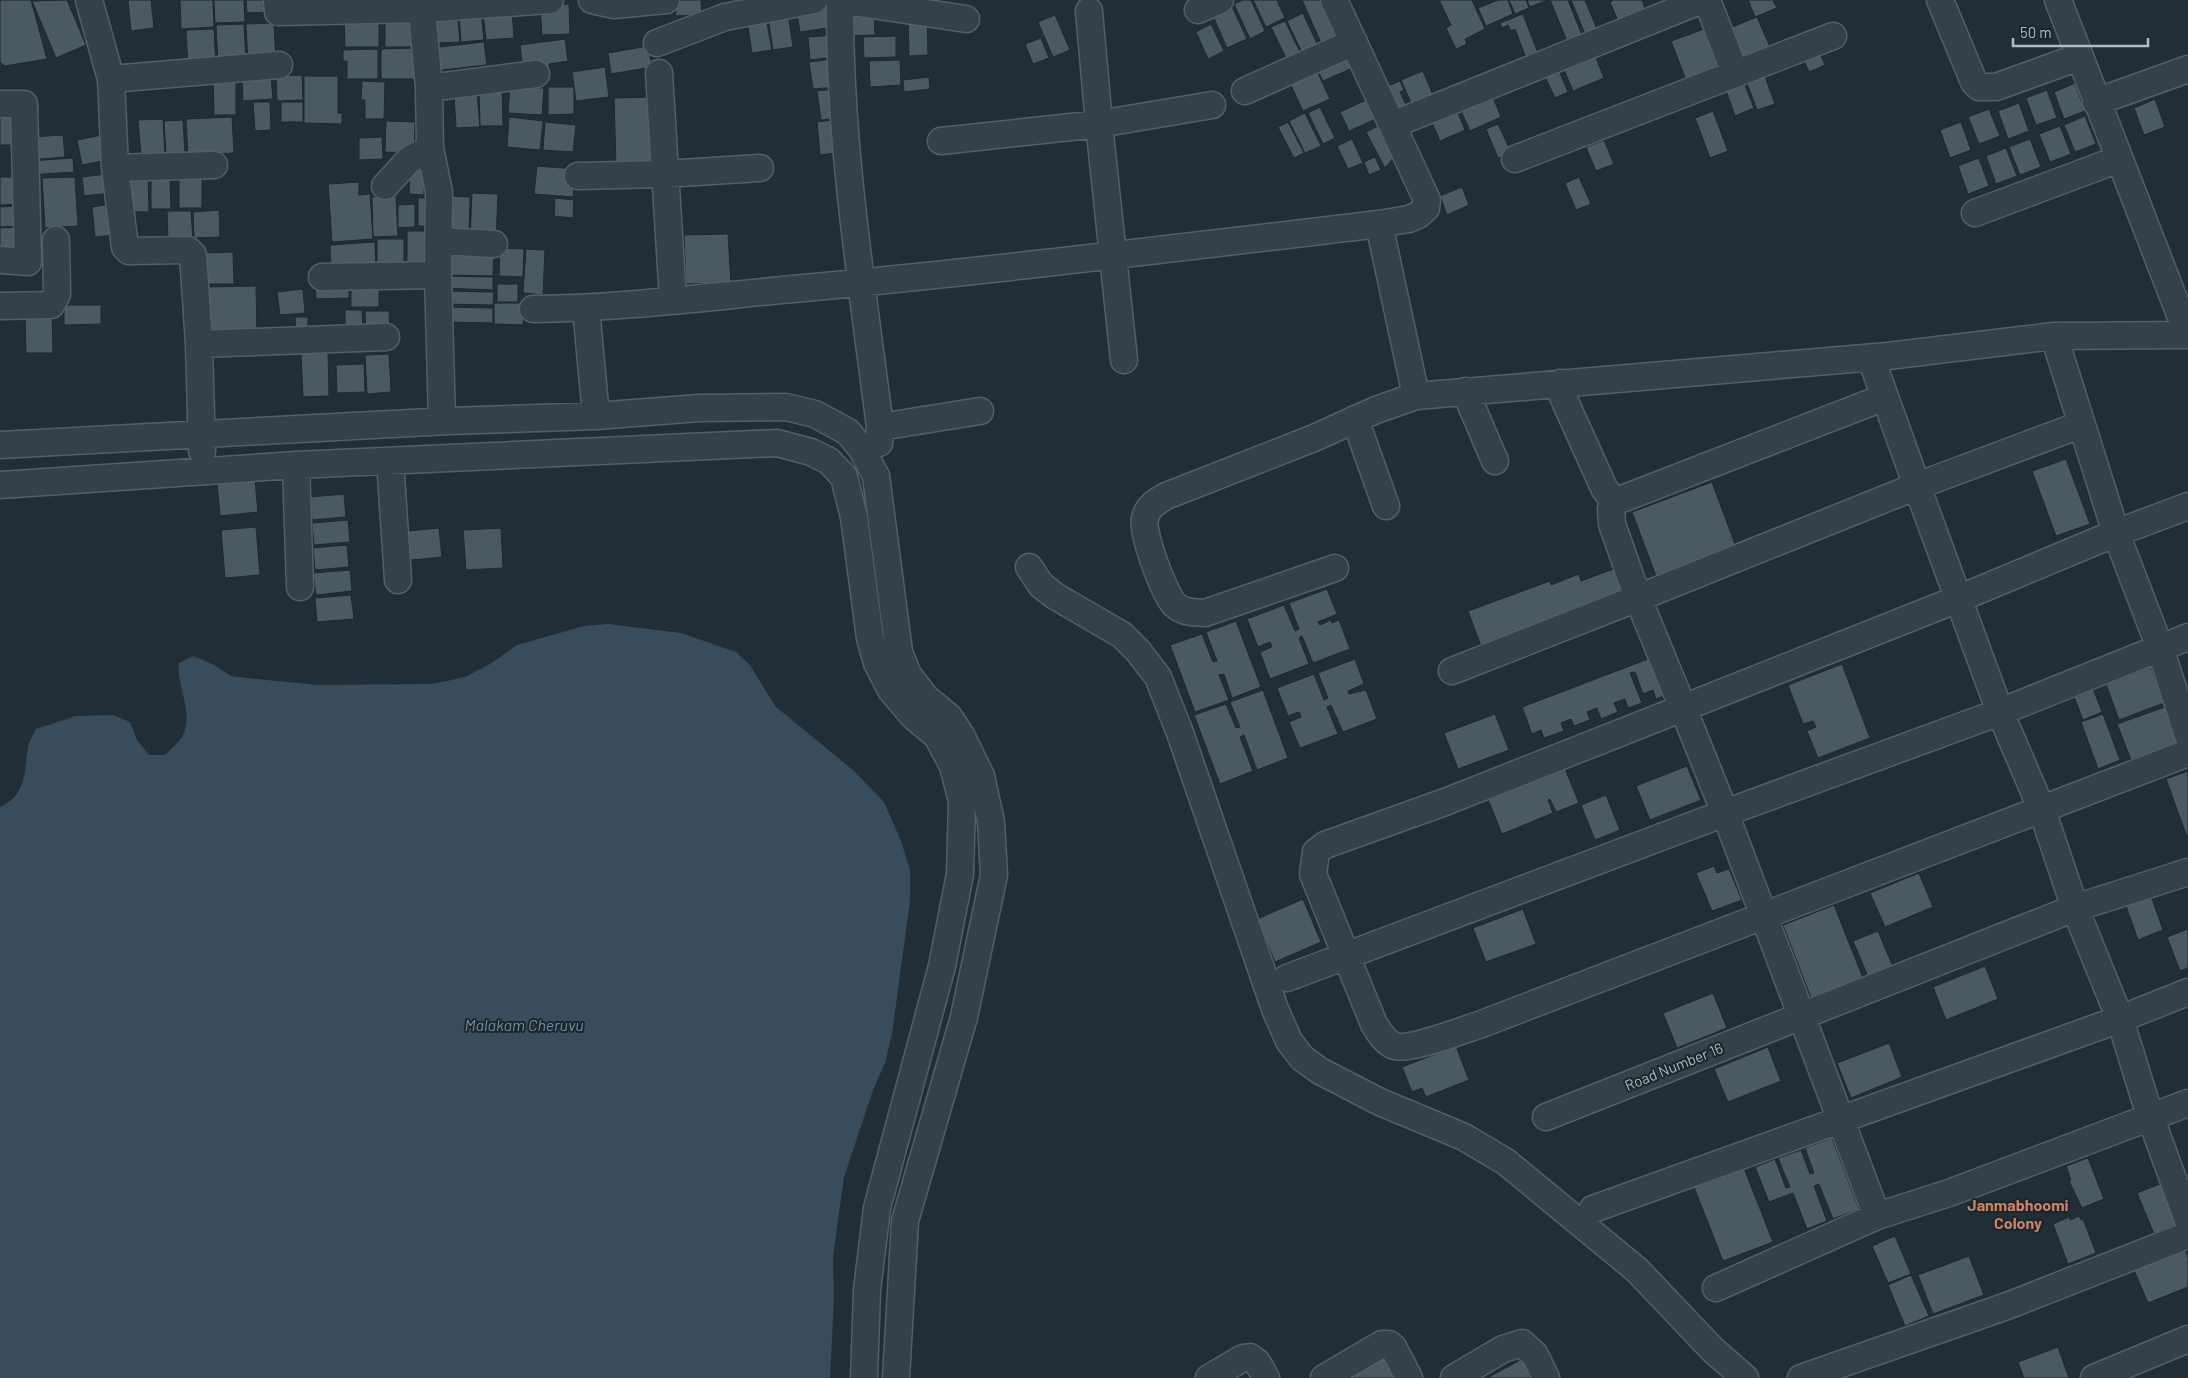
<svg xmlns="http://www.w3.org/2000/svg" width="2188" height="1378" viewBox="0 0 2188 1378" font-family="Barlow,sans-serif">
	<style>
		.water { fill: #374c5d }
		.building { fill: #4b5963; stroke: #1d272e }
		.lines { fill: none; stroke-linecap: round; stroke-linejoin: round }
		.minor-casing { stroke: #545e65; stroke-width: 29 }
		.minor { stroke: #364048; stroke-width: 26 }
		.labels { text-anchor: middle; stroke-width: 4; stroke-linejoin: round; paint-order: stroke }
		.street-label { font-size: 15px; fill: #b1bbc4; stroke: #1b252c }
		.water-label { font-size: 16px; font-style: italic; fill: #738fa6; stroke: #1b252c }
		.neighbourhood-label { font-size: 16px; font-weight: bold; fill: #cc8464; stroke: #1b252c }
	</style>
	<rect width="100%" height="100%" fill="#222e37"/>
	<!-- water -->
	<path class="water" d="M608,624L681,633L736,652L750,665L775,706L854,771L884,802L901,841L910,870V901L892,1034L885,1063L873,1090L844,1177L839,1213L833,1257L834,1300L830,1378H0V807C27,795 24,772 28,747C29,741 33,735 36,729L76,716L113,715L130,722L137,740L149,755H165C171,749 178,743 182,737C195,712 176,688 179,663L193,656L212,664L231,676L257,679L317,685L433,684L465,677L490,664L517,645L584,626Z"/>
	<!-- building -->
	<path class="building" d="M0,0H31L47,59L5,66L0,62Z
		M67,0L86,45L56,58L32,1Z
		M128,0H151L154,28L131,31Z
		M180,0H213L214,27L181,29Z
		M214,0H244L245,22L215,23Z
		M246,0H273V12L247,13Z
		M675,0H701L702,15L676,16Z
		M1229,0L1247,39L1227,48L1210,9Z
		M1243,0H1251L1265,31L1250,39L1234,4Z
		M1253,0H1277L1285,18L1266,27Z
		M1302,0H1324L1341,37L1322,45Z
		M1439,0H1472L1485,29L1465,39L1467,44L1456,49L1446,28L1451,25Z
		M1498,0H1508L1513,14L1486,26L1478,8Z
		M1509,0H1526L1529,8L1515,14Z
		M1527,0H1548L1530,7Z
		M1550,0H1568L1582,35L1567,41Z
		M1571,0H1585L1597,29L1585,34Z
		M1613,0H1642L1646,11L1619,23L1610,2Z
		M1748,0H1773L1777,8L1755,17Z
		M830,2L834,27L800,32L796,8Z
		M569,4L570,34L542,35L540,6Z
		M457,10L460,42L437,43L435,12Z
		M512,10L514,38L486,40L483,12Z
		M874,11L875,35L846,36L844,12Z
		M481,12L484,40L461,42L459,14Z
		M1303,13L1319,48L1303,55L1287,21Z
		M788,14L793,47L773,50L768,17Z
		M1523,14L1538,53L1526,58L1515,29L1511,31L1508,25L1502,28L1500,23Z
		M344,15H379V47H345Z
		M1055,15L1070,50L1053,57L1038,22Z
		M385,16H415V47H385Z
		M908,17H927L928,55L909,56Z
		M1757,17L1770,47L1740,59L1727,29Z
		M766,18L772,50L752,53L747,21Z
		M1285,21L1302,56L1288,62L1271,27Z
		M274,23L276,61L248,62L246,24Z
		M244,24L246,62L218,63L216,25Z
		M1211,24L1224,51L1208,59L1196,32Z
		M214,29L216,68L188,69L186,30Z
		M1704,29L1718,68L1686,80L1671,41Z
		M833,35L835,57L810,60L808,37Z
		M896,36V57L864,58L863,37Z
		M1041,38L1049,58L1033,64L1025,44Z
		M565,39L568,61L549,64V67L523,71L520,45Z
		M484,42L487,65L434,71L431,48Z
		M648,46L652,67L611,74L608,53Z
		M1817,47L1825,65L1809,72L1801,54Z
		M417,48V79H381V49Z
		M1347,48L1355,67L1323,81L1314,63Z
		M378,49V79H347V61H343V50Z
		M1593,50L1604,78L1573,91L1561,63Z
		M833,59L837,87L813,89L809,62Z
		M900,60L901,85L870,87L869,61Z
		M1557,66L1568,92L1555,98L1543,72Z
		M605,67L609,97L576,101L572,72Z
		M1316,69L1330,99L1303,111L1289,81Z
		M1423,71L1433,95L1412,105L1401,80Z
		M1763,71L1775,104L1757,110L1745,78Z
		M302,75L303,100L277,101L276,76Z
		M271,76L273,99L243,101L242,78Z
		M304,76H338V113H342V124L304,123Z
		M213,77H236V115H214Z
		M929,77L930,89L904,92L903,80Z
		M1742,78L1754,108L1735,116L1724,85Z
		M362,81L385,82L384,119H365V100H361Z
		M1400,81L1404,90L1400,92L1407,107L1394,112L1383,88Z
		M2075,83L2085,111L2064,119L2054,92Z
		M510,86L544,88L542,115L508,113Z
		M479,87H502L503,126H480Z
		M548,87H574V114L548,115Z
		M834,89L838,118L821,120L817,91Z
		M1490,90L1501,117L1470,131L1458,104Z
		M2047,90L2057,118L2036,125L2026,98Z
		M477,93L480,127L456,128L454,95Z
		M655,97L657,165L616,166L614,98Z
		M1373,97L1382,116L1349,131L1340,112Z
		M2155,99L2165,127L2144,135L2134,108Z
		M253,102H270L271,130L255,131Z
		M281,102H303V122H281Z
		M1454,103L1465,130L1440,141L1428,113Z
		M2019,103L2029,131L2008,139L1998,111Z
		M1320,107L1335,138L1323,144L1308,113Z
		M1989,109L2000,136L1979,144L1968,117Z
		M17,110L18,145H0V111Z
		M1713,111L1728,151L1710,158L1695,118Z
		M1305,113L1321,146L1305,153L1289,121Z
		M2085,116L2096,144L2075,152L2064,125Z
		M232,117L234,153L188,156L186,119Z
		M509,117L543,121L540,150L507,147Z
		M163,119L165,155L141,156L138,120Z
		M183,120L185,153L166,155L164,121Z
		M833,120L836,153L820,155L817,122Z
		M386,121L415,122L414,153L385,152Z
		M545,122L576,125L573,152L543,150Z
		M1288,122L1304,153L1294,158L1278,127Z
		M1386,122L1400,150L1385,168L1366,132Z
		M1961,122L1971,150L1950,158L1940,130Z
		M1498,124L1511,152L1498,158L1486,129Z
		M2060,126L2071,154L2050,162L2039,134Z
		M63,135L65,157L29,160L28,137Z
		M102,135L107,160L82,165L77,140Z
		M382,137L383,159L359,160V138Z
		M1352,139L1363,163L1348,169L1337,146Z
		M2030,139L2041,167L2020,175L2009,147Z
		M1604,140L1614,164L1596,171L1586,147Z
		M2006,148L2017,176L1996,184L1986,156Z
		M1375,157L1381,170L1369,175L1364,162Z
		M73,158L74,172L30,175L28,161Z
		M1979,158L1989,186L1968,194L1958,166Z
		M410,162L425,163L424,195L409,194Z
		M537,166L575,169L573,197L534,194Z
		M202,171V208H179V172Z
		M148,173L149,212H125L124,174Z
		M107,174L110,193L84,196L82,177Z
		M0,177H21L23,204L0,205Z
		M75,177L78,226L45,228L42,178Z
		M151,177L170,178L171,209H151Z
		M1579,177L1591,204L1576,210L1565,183Z
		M359,182V195L370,194L373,239L332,242L328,184Z
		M1462,187L1469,205L1447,215L1440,196Z
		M472,193L498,194L496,241L470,240Z
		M396,196L398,236L373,237L372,197Z
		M452,196L470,197L469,235L439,234L440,207H452Z
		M418,198H436V226H418Z
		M555,198L574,200L573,218L554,216Z
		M111,204L115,235L95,237L92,207Z
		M415,204V227L398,228V205Z
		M22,206V226L0,227V207Z
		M219,210L220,237L194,238L193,212Z
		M167,211H191L193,240H168Z
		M22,227L23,249L0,250V228Z
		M407,231H436V270L407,269Z
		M728,234L731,283L686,284L684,235Z
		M377,239H404V267L377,268Z
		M375,242L376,267L331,270L330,245Z
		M447,247L494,248L493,276L446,275Z
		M500,248L524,249L523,277L499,276Z
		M526,249L545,250L543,295L523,293Z
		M233,252L234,284H205L204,253Z
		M443,276L493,277V290L442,288Z
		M349,278V298L316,299L315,279Z
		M351,281H379V307H351Z
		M497,284H518V302H497Z
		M256,286L257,336L208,337L206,287Z
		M303,289L305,313L280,315L277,292Z
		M443,291L494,292L493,305L443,304Z
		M494,303H524L523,325L494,324Z
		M64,305H101V324L64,325Z
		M445,307L493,308V323L445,322Z
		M345,310H362L363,333H345Z
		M365,311H389L390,331L366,332Z
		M25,315H52L53,353H26Z
		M295,317H308V334L296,335Z
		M328,352L329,396L303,397L301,353Z
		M389,354L391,392L367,394L365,355Z
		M364,364L365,392L337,393L336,365Z
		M2066,459L2090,524L2056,536L2032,471Z
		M255,480L258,512L220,516L217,484Z
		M1712,482L1739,555L1659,584L1632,512Z
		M344,494L346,517L312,520L310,497Z
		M348,520L350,542L314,545L312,523Z
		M256,527L260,575L225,578L221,530Z
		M439,528L442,557L402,561L399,532Z
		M501,528L503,568L466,570L463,530Z
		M347,545L349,567L315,570L313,548Z
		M1616,568L1625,593L1481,646L1468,611L1550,581L1551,585L1579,574L1581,581Z
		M350,570L352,591L316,595L313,573Z
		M1327,589L1337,614L1318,622L1320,625L1331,620L1332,623L1339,620L1350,649L1313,663L1302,636L1299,638L1309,664L1270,679L1260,652L1272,647L1270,642L1258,647L1247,619L1284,605L1295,631L1299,629L1289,603Z
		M351,595L354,619L317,622L315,598Z
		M1236,621L1261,687L1232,698L1224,674L1219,675L1229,700L1195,712L1170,645L1202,634L1213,662L1217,661L1206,632Z
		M1656,656L1671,693L1656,699L1653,690L1643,694L1635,672L1630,673L1642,703L1628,708L1625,699L1614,703L1618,712L1601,719L1597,708L1587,712L1590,720L1574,726L1571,719L1561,723L1564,731L1544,738L1541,730L1532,734L1522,707Z
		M1355,659L1364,684L1348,691L1349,694L1366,690L1377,719L1343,732L1331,705L1327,707L1338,734L1300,748L1289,722L1301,717L1299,712L1288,716L1277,688L1314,674L1324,700L1328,698L1318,673Z
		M1842,664L1870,738L1818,758L1807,731L1816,727L1813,721L1803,724L1788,685Z
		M2151,667L2164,703L2119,720L2106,684Z
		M2092,686L2102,712L2083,720L2073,694Z
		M1263,690L1288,758L1257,770L1244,735L1240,737L1253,771L1220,784L1194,715L1226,704L1236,728L1240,727L1230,702Z
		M2165,707L2178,743L2131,760L2117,724Z
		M1495,714L1509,750L1458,769L1444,733Z
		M2103,714L2120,760L2098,769L2081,722Z
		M1564,766L1579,803L1556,812L1550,799L1548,800L1553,813L1502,834L1487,797Z
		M1687,766L1701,800L1650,820L1636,786Z
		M2188,771V840L2166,779Z
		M1606,795L1620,830L1595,840L1581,805Z
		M1714,866L1717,873L1729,869L1742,900L1712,911L1696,873Z
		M1919,873L1933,907L1885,927L1870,893Z
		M2150,893L2163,930L2138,940L2125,903Z
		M1303,899L1321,942L1275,962L1257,919Z
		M1834,905L1863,978L1811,998L1783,925Z
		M1523,909L1536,944L1486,962L1473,928Z
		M2188,929V968L2180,971L2167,937Z
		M1878,931L1894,969L1869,979L1853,941Z
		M1985,966L1998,999L1946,1020L1933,987Z
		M1713,993L1727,1028L1677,1048L1663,1013Z
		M1889,1043L1902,1077L1851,1098L1837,1063Z
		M1456,1046L1469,1080L1426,1097L1422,1088L1412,1092L1402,1067Z
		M1768,1047L1781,1081L1728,1102L1714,1069Z
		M1832,1138L1859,1209L1833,1219L1819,1184L1814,1186L1827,1221L1807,1229L1793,1193L1769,1202L1755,1167L1775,1159L1786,1188L1790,1187L1778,1158L1801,1150L1810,1174L1814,1173L1805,1148Z
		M2088,1158L2104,1199L2082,1208L2069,1181L2071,1180L2066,1166Z
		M1744,1168L1773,1242L1723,1261L1694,1187Z
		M2165,1182L2181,1222L2154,1234L2137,1193Z
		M2079,1216L2081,1220L2083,1219L2096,1253L2068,1264L2053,1224L2069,1217L2070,1220Z
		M1895,1236L1911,1274L1888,1283L1872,1246Z
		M2185,1249L2188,1257V1287L2148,1303L2134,1270Z
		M1969,1256L1984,1295L1933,1314L1918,1275Z
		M1911,1275L1929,1316L1905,1326L1888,1285Z
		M2058,1347L2069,1378H2024L2018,1362Z
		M1390,1354L1403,1378H1348Z
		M1526,1357L1538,1378H1487Z"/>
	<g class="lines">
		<defs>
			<path id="minor" d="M89,0L111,79L115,168L125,247L129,251L188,250L193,255L199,344L202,451
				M277,0L278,12L422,9L550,0
				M421,0L429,88L430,148L439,192L438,275L442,421
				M592,0L614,5L666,0
				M839,0L966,19
				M840,0C839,143 862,285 880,427
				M1707,0L1735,73
				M1940,0L1974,82L1979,87H1996L2079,57
				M1198,10L1220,0
				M1089,11L1099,124L1124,360
				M657,43L725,17L814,0
				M659,73L673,300
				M111,79L279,65
				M429,88L536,74
				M1245,91L1354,42
				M2096,102L2188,69
				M0,104H24L28,262L0,260
				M1392,125L1702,0
				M941,141L1099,124L1212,105
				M1515,159L1833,36
				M115,168L214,165
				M578,176L665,174L760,168
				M385,186L409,160L430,148
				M1975,213L2119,159
				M1379,224L1416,396
				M438,241L494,244
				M322,277L438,275
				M0,306L51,305L57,294L56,240
				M586,308L596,416
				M533,309C620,308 707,297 793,289C989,271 1184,247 1379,224L1409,219L1418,215L1426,208L1427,200L1334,0
				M2054,336L2116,533L2188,506
				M199,344L386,337
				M1871,358L1917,486L2080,425
				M1560,383L1563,397L1604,488L1614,502
				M1465,391L1495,461
				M1355,419L1386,506
				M879,443L880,427L980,411
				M0,445L448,421L596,416L699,408L786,407L815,414L848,432L861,448L876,476L899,652L908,675L926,698L949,717L962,737L981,776L991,822L994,875L964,1017L905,1221L896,1378
				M390,461L398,580
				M296,465L300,587
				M0,485L296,465L777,443L811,452L829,461L844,477L854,517L870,638L877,663L891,690L913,716L937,736L953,766L962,801L960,874L942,966L877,1208L867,1290L864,1378
				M1029,567L1041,585L1055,596L1122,635L1138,651L1158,677L1180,733L1275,1009L1289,1041L1302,1058L1320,1071L1380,1102L1464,1137L1506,1162L1637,1270L1713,1350L1745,1378
				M1335,568L1205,613C1194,612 1184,613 1175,605C1164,594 1141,532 1145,518C1148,506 1156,502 1166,496L1314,438L1376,410L1416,396L1888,356L2054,336L2188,335L2058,0
				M2188,637L2160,648L2116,533L1958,599L1683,708L1638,598L1917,486L2000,712L2042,810L2075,908L2120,1019L2150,1116L2188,1220
				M1452,671L1638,598L1612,524L1611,509L1614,502L1885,397
				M2188,735L2160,648L2000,712L1725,813L1683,708L1445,802L1325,845L1316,852L1313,874L1374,1024C1379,1032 1385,1043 1395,1046C1409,1051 1463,1030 1479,1025L2188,753
				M1287,978L1725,813L1877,1216
				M1546,1117L2075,908L2188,872
				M1593,1209L2120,1019L2188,992
				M1716,1288L1877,1216L1949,1193L2188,1103
				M1209,1378L1243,1358L1250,1357L1257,1362L1266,1378
				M1324,1378L1382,1344H1389L1393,1347L1409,1378
				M1454,1378L1503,1349L1522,1343L1535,1355L1546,1378
				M1801,1378L2007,1306L2188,1235
				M2094,1378L2188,1339"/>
		</defs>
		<!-- minor casing -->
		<use href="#minor" class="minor-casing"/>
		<!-- minor -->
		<use href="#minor" class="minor"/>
	</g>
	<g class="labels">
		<!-- street labels -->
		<g class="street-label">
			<text transform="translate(1674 1067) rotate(-22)" y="5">Road Number 16</text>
		</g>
		<!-- water labels -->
		<g class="water-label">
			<text x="524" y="1031">Malakam Cheruvu</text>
		</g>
		<!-- neighbourhood labels -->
		<g class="neighbourhood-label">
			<text x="2018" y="1211">Janmabhoomi<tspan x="2018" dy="18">Colony</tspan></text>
		</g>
	</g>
	<!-- scale -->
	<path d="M2013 38v8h135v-8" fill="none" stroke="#b1bbc4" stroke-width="2.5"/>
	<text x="2020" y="38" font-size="15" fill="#b1bbc4" stroke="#1b252c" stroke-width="4" paint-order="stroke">50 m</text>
</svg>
